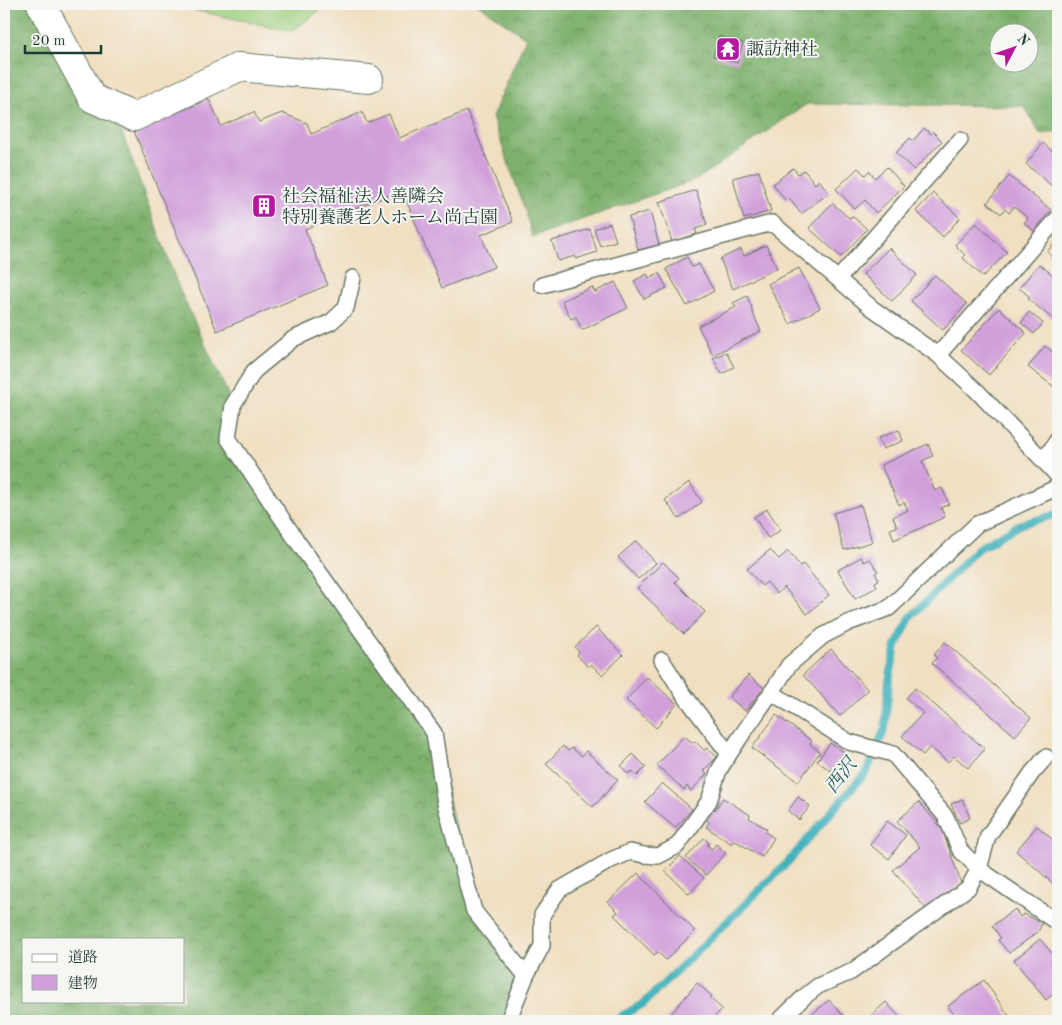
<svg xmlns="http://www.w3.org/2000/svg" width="1062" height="1025" viewBox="0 0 1062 1025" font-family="'Old Standard TT','Noto Serif JP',serif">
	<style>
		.grass { fill: #9ccd7c; stroke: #5e8558 }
		.forest { fill: url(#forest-crowns); stroke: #4e7650; fill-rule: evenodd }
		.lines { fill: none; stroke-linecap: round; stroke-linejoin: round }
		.stream { stroke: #41b1bc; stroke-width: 8 }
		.building { fill: #d1a0db }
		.service-casing { stroke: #687665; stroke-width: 18 }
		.minor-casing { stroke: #687665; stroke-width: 30 }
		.service { stroke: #fff; stroke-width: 15 }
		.minor { stroke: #fff; stroke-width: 28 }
		.labels { text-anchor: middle; stroke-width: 4; stroke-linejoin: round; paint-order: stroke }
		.poi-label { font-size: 18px; fill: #1f3d34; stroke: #f6f6f2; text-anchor: start }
		.water-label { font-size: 19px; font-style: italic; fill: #29605d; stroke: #f6f6f2 }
	</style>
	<defs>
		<pattern id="forest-crowns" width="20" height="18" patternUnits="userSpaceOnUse" patternTransform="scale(1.25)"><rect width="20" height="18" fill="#7db06c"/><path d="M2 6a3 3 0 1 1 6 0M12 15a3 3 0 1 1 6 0" fill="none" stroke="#66905a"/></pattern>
	</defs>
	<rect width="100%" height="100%" fill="#f6f6f2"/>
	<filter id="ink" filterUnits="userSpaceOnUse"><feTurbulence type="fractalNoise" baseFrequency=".02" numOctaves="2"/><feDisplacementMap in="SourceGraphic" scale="10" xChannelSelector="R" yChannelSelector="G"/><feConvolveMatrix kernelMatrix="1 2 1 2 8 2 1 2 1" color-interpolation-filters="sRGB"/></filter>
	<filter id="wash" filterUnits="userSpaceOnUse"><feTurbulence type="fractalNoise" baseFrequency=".0096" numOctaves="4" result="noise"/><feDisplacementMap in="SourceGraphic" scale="20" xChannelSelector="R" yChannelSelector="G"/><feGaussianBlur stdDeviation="1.12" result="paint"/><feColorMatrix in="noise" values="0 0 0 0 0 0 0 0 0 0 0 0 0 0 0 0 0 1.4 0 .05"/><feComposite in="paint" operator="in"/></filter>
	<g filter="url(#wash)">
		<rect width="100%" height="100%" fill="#f1dfc1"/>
		<!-- grass -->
		<path class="grass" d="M165,4H328L292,31Z"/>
		<!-- forest -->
		<path class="forest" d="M4,4H41L113,108L178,286L233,405L228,438L434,733L474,911L526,976L508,1021H4ZM24,939H184V1001H24Z
			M478,4H1058V132L1040,134L1024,106L807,104L696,180L532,237L526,213L492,117L526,38ZM1000,32H1030V62H1000Z"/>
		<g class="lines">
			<!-- stream -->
			<path class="stream" d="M616,1021L623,1015L643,1004L787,863L867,771L885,728L889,681L896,646L910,618L977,549L1021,524L1058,514"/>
		</g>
		<g id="blocks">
			<!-- building -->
			<path class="building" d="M719,36L743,43L737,63L713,56Z
				M209,99L221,126L254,112L259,122L282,113L307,123L311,134L362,112L367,123L389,114L399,138L467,111L513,222L481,235L494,267L442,288L402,190L305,229L328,285L217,331L134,131Z
				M924,128L931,134L933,132L942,141L914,170L896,153L910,138L913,141Z
				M1043,143L1053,152L1058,147V191L1026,164Z
				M887,167L904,186L876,213L865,200L855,209L836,189L858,168L865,175L869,171L875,178Z
				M793,168L798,174L804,170L815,184L819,180L829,193L801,214L789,198L786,201L773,184Z
				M759,171L771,211L744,219L733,178Z
				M1009,176L1051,210L1034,231L1024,223L1028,218L1014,207L1009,213L1005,209L1001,214L987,203Z
				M696,190L707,225L695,229L697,234L672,242L659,202Z
				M933,193L960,218L943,237L916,211Z
				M832,203L849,218L852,216L867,229L841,257L809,228Z
				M650,211L659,245L638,250L629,217Z
				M610,223L616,241L600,246L594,229Z
				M976,223L1007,252L983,277L963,258L965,255L955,245Z
				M590,229L597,252L576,259L575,256L558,261L552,241Z
				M1058,239V261L1047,252Z
				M766,245L777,268L733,289L720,259L741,249L744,256Z
				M889,248L917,275L892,301L863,274Z
				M687,257L692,267L699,264L714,291L687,306L666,269Z
				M1039,264L1058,279V313L1053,319L1028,299L1030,297L1019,288Z
				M799,268L820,308L790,324L768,284Z
				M659,273L667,288L644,299L634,281L647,274L649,278Z
				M935,275L967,304L943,330L911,301Z
				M615,282L628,308L582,330L576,317L571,319L562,301L592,287L595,292Z
				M747,296L752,308L751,309L761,331L713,355L698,326L736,307L733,303Z
				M999,308L1026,333L989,375L961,350Z
				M1029,312L1043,323L1034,334L1021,323Z
				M1045,346L1058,356V390L1028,367Z
				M726,352L734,367L722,374L713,358Z
				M899,430L903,441L883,449L878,438Z
				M928,444L933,456L922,461L935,491L942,488L949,504L941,508L945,517L894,540L890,529L897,527L893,517L908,510L904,502L899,505L881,465Z
				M689,482L702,502L679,519L665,500Z
				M861,505L872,542L844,550L833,513Z
				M767,509L781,530L768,538L754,517Z
				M636,541L656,563L638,579L618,557Z
				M770,550L779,559L788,551L800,566L803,564L829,595L807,614L784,587L777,594L767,582L762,586L747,569Z
				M861,557L864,562L870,559L878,571L875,573L879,580L875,582L877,587L855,599L838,570Z
				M663,562L679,578L675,582L705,612L684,634L637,588Z
				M596,627L623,655L602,675L591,664L588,667L577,655L579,652L575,647Z
				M945,642L1031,718L1015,736L932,663L937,658L934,655Z
				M831,649L868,690L840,716L803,675Z
				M748,675L764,688L745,711L729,697Z
				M647,677L677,704L656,728L626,700Z
				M915,688L985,749L968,768L954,756L948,762L930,747L923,755L902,736L923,713L906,698Z
				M776,715L812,741L810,744L820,752L798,782L752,748Z
				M684,736L693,743L695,741L704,750L707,748L717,757L703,771L707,774L691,791L687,786L684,790L657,765Z
				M830,743L844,752L831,771L817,761Z
				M563,746L568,751L572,748L582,756L586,751L618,780L593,807L546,764Z
				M633,754L646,767L637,776L632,771L628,774L621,766Z
				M662,783L692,809L675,828L645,802Z
				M798,797L810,806L799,820L788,811Z
				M723,798L750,815L749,818L767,829L765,832L774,838L762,857L734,840L732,844L706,827L709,822L706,819L713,809L715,810Z
				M962,799L970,818L960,823L951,804Z
				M919,802L942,829L961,883L928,911L893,870L920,847L897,821Z
				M887,821L906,835L889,859L870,845Z
				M1037,826L1058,844V883L1056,886L1016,851Z
				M704,838L709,843L707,845L712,849L716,844L726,853L706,875L686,858Z
				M680,856L704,878L689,894L665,871Z
				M638,873L695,931L666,960L658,952L654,955L614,915L618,912L608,902Z
				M1058,900V913L1052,909Z
				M1015,909L1020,917L1024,914L1042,923L1038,932L1009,953L998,940L1001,938L992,926Z
				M1040,939L1055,957L1051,961L1058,971V983L1053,988L1056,992L1046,1000L1014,960Z
				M984,980L1011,1019L1007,1021H959L948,1006Z
				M697,983L712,996L710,998L722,1009L711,1021H665Z
				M829,1000L848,1021H814L810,1016Z
				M886,1002L903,1021H865Z"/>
		</g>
	</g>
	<g filter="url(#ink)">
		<use href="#blocks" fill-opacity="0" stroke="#687665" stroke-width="1"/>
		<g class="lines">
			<defs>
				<path id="service" d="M353,278L346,308L331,322L293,339L254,371L233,405L228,438L297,541L434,733L445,803L474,911L526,976
					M838,279L960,140
					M542,285L772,223L872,308L938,355L977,391L1058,476
					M938,355L1058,218
					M1044,460L1058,439
					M662,660L682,692L729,754
					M771,692L849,742L893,754L946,817L960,850L979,869L1058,923
					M508,1021L526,976L542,946V915L559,890L611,860L630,852L644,855L658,856L677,846L709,801L719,770L739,739L775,687L789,665L823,636L848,623L889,608L977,524L1058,487
					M779,1021L804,997L818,986L851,972L968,888L979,869L988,836L1032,773L1046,757"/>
				<path id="minor" d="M41,4L92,98L134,117L239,67L369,79"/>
			</defs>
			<!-- service casing -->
			<use href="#service" class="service-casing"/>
			<!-- minor casing -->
			<use href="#minor" class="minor-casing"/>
			<!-- service -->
			<use href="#service" class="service"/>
			<!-- minor -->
			<use href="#minor" class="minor"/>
		</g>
	</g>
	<!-- icons -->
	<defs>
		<symbol id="temple-square" viewBox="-11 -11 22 22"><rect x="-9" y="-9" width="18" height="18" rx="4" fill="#b5179e" stroke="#f6f6f2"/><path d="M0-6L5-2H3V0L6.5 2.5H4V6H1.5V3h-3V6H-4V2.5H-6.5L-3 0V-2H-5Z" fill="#fff"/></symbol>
		<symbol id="building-square" viewBox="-11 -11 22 22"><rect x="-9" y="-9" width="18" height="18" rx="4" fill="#b5179e" stroke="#f6f6f2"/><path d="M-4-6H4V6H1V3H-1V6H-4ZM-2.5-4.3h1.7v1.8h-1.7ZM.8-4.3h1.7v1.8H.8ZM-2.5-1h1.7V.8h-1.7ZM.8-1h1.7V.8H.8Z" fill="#fff"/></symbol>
	</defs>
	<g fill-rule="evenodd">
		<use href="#temple-square" x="714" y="35" width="28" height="28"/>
		<use href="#building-square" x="250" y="192" width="28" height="28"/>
	</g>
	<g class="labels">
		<!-- poi labels -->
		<g class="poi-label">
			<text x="746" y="55">諏訪神社</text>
			<text x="282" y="202">社会福祉法人善隣会<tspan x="282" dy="21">特別養護老人ホーム尚古園</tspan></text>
		</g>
		<!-- water labels -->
		<g class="water-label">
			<text transform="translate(840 775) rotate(-52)" y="7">西沢</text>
		</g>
	</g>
	<!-- margin -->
	<rect width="1062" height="1025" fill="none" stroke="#f6f6f2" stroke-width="20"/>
	<!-- legend -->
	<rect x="22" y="938" width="162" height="65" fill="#f6f6f2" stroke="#a0aca6"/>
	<rect x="32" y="954" width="25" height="8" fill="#ffffff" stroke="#a0aca6"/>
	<text x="68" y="962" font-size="15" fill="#1f3d34">道路</text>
	<rect x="32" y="975" width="25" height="15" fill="#d1a0db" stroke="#a0aca6"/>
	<text x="68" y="988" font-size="15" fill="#1f3d34">建物</text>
	<!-- north arrow -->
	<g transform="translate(1014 48) rotate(49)"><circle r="24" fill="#f6f6f2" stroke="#a0aca6"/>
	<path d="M0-4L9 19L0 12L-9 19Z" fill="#b5179e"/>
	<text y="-8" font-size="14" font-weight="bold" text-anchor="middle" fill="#1f3d34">N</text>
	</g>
	<!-- scale -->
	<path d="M25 45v8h76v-8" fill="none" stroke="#1f3d34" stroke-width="2.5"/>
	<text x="32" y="45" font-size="15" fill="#1f3d34" stroke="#f6f6f2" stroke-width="4" paint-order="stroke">20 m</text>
</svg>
